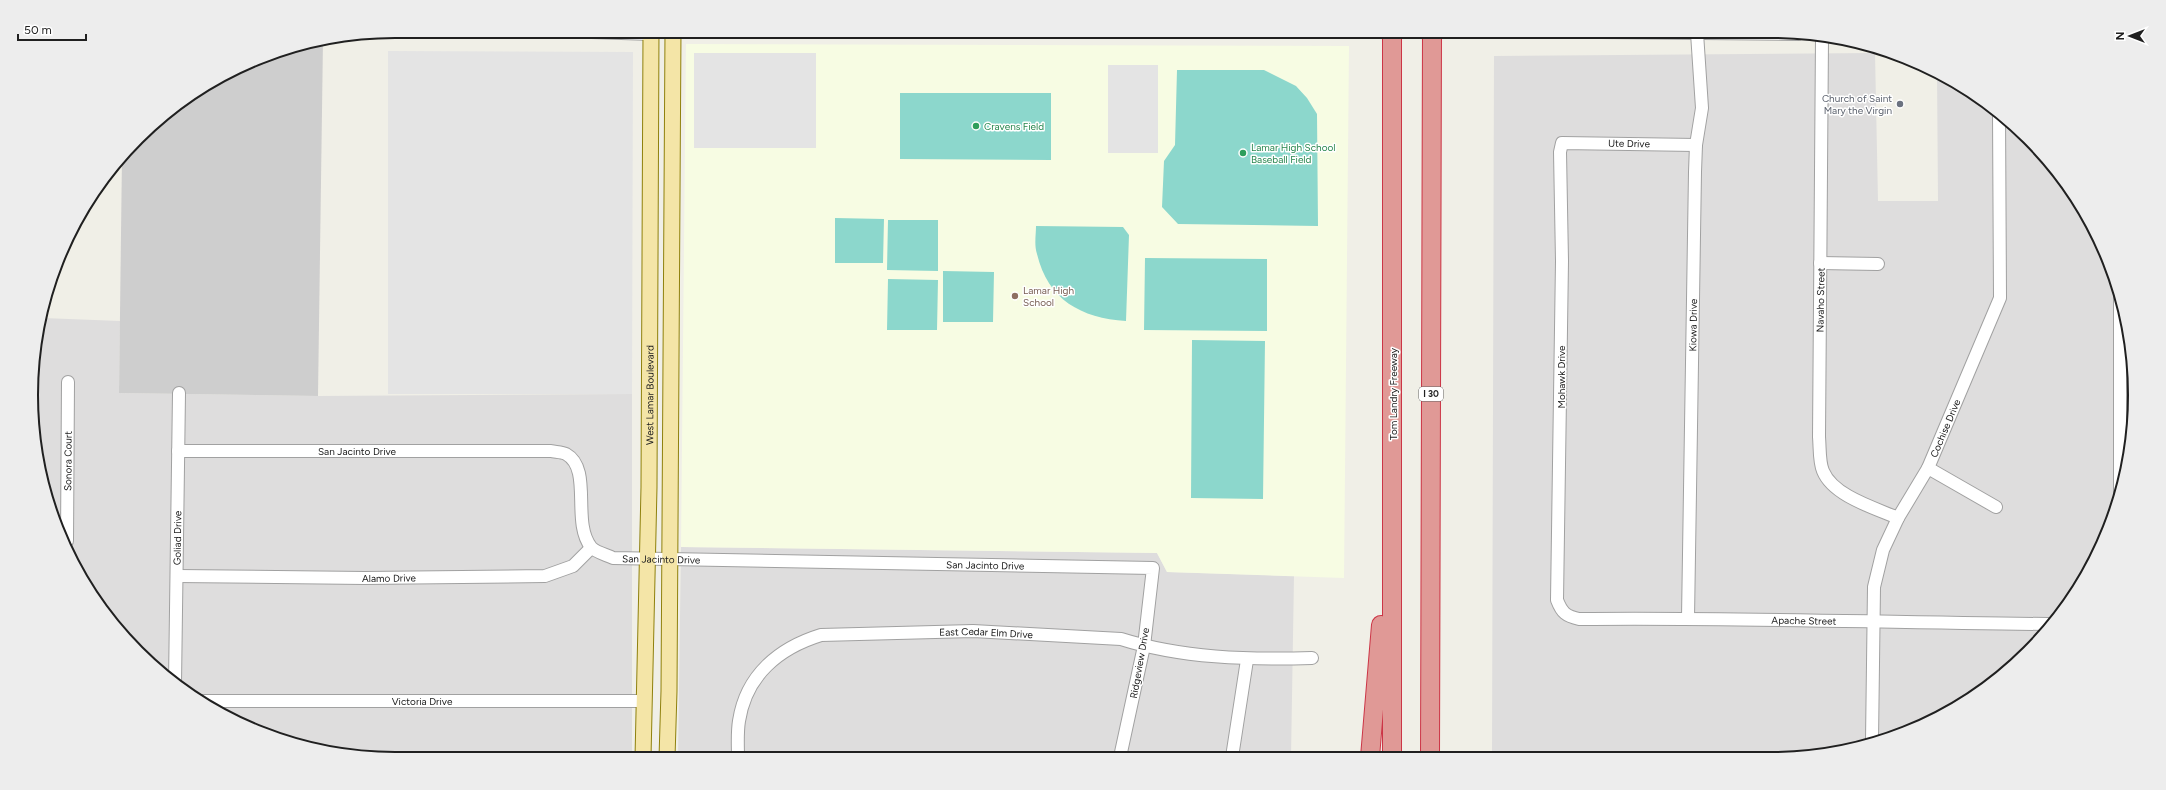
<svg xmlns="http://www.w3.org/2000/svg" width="2166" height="790" viewBox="0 0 2166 790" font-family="Figtree,sans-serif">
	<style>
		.residential { fill: #dedddd }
		.education { fill: #f7fce3 }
		.religious { fill: #cecece }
		.pitch { fill: #8cd7cc }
		.parking { fill: #e4e4e4 }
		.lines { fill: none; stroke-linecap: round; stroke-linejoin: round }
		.minor-casing { stroke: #a1a1a1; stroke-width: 14 }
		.major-casing { stroke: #8f810d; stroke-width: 17 }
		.highway-casing { stroke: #cc3546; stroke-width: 20 }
		.minor { stroke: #fff; stroke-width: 12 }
		.major { stroke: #f4e5a7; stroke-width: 15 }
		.highway { stroke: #e09996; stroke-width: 18 }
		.worship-dot { fill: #6b7280; stroke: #fff; stroke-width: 1.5 }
		.leisure-dot { fill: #2e9e5b; stroke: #fff; stroke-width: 1.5 }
		.education-dot { fill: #8d6e63; stroke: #fff; stroke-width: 1.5 }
		.labels { text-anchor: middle; stroke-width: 3; stroke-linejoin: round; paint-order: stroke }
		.shield { fill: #fff; stroke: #636363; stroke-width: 1 }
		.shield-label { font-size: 9px; font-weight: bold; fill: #202020 }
		.worship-label { font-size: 10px; fill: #5b616d; stroke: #fff; text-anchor: end }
		.leisure-label { font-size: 10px; fill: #27864d; stroke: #fff; text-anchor: start }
		.street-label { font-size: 10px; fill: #202020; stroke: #fff }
		.education-label { font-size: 10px; fill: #785e54; stroke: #fff; text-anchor: start }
		.rim { fill: none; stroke: #202020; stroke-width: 2 }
	</style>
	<rect width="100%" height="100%" fill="#f0efe7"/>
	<!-- residential -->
	<path class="residential" d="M1875,53L1878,201H1938L1937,72L1992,106L2045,155L2086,213L2116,278L2132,347L2134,419L2123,489L2086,577L2011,669L1932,722L1819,756L1492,757L1494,56Z
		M43,318L120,321L119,393L318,396L632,394V758L395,759L301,747L193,698L138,653L92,597L43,489L32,419L34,348Z
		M681,547L1157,553L1167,572L1294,576L1291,757L678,758Z"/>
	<!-- education -->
	<path class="education" d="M686,44L1349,46L1344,578L1167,572L1157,553L681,547Z"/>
	<!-- religious -->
	<path class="religious" d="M317,40H323L318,396L119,393L122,156L155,121L256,59Z"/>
	<!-- pitch -->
	<path class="pitch" d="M1177,70H1264L1296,86L1307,98L1317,114L1318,226L1178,224L1162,207L1164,161L1175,145Z
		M900,93H1051V160L900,159Z
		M835,218L884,219L883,263H835Z
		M888,220H938V271L887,270Z
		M1036,226L1123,227L1129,235L1126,321C1081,318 1048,300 1037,254C1034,245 1036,235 1036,226Z
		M1145,258L1267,259V331L1144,330Z
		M943,271L994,272L993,322H943Z
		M888,279L938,280L937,330H887Z
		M1192,340L1265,341L1263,499L1191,498Z"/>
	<!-- parking -->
	<path class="parking" d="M388,51L633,52L632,394H388Z
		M694,53H816V148H694Z
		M1108,65H1158V153H1108Z"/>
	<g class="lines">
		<defs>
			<g id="minor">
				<path d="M562,31L651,34L657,31"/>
				<path d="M1505,31L1798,34"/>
				<path d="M1822,38L1819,437C1820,448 1819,462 1823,471C1833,496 1875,508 1898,518"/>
				<path id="s1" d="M1696,145L1562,143L1560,152L1562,261L1557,600C1562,613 1566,616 1579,619C1735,617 1892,623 2048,624"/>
				<path d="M1820,263L1878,264"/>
				<path d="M2120,297V495"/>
				<path id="s2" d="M178,451H551C555,452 562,452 566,454C593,469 571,522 591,547C595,552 607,555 613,558L1153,568L1144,646L1120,757"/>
				<path d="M1928,468L1996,507"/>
				<path id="s3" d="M67,541L68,382"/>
				<path id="s4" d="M177,576L365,578L545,576L573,566L591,548"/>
				<path id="s5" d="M1688,618L1695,172L1696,145L1702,108L1697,33"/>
				<path id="s6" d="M175,683L179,393"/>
				<path id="s7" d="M201,701H643"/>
				<path id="s8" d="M1872,740L1874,587L1883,550L1898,518L1928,468L2000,298L1999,113"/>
				<path d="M1232,757L1247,660"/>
				<path id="s9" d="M738,758C738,746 737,733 739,721C746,675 779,648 821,635L973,631L1121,639C1181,658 1249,660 1312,658"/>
			</g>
			<g id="major">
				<path id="s10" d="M643,758L649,487L651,31"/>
				<path d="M667,758L669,691L673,31"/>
			</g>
			<path id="highway" d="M1370,757L1381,625
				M1392,757V31
				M1430,757L1432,31"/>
		</defs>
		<!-- minor casing -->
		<use href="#minor" class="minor-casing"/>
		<!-- major casing -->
		<use href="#major" class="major-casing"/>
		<!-- highway casing -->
		<use href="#highway" class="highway-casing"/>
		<!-- minor -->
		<use href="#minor" class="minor"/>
		<!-- major -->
		<use href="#major" class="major"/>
		<!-- highway -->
		<use href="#highway" class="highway"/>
	</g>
	<!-- markers -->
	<circle class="worship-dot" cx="1900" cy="104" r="4"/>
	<g class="leisure-dot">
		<circle cx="976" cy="126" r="4"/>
		<circle cx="1243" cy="153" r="4"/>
	</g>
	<circle class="education-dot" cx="1015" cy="296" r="4"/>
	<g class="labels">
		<!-- shield labels -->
		<rect class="shield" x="1419" y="387" width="24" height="14" rx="3"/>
		<g class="shield-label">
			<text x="1431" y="397">I 30</text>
		</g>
		<!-- worship labels -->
		<g class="worship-label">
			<text x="1892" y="102">Church of Saint<tspan x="1892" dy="12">Mary the Virgin</tspan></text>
		</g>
		<!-- leisure labels -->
		<g class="leisure-label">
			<text x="984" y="130">Cravens Field</text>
			<text x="1251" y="151">Lamar High School<tspan x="1251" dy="12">Baseball Field</tspan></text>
		</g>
		<!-- street labels -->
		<g class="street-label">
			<text transform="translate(1629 143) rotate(1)" y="4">Ute Drive</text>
			<text transform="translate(1820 300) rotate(-89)" y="4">Navaho Street</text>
			<text dy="4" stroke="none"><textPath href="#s5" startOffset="293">Kiowa Drive</textPath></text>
			<text transform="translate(1561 377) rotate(-90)" y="4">Mohawk Drive</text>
			<text transform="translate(1393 394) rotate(-90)" y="4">Tom Landry Freeway</text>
			<text dy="4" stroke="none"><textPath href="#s10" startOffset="363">West Lamar Boulevard</textPath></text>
			<text dy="4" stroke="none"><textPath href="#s8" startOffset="328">Cochise Drive</textPath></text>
			<text dy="4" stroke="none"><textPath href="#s2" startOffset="179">San Jacinto Drive</textPath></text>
			<text dy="4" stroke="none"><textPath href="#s3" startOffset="80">Sonora Court</textPath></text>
			<text dy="4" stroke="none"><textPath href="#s6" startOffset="145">Goliad Drive</textPath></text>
			<text dy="4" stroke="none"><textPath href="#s2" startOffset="561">San Jacinto Drive</textPath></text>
			<text dy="4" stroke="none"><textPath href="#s2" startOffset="885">San Jacinto Drive</textPath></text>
			<text dy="4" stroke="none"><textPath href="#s4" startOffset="212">Alamo Drive</textPath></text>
			<text dy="4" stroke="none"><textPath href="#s1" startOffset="847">Apache Street</textPath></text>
			<text dy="4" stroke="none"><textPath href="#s9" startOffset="328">East Cedar Elm Drive</textPath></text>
			<text transform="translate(1139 663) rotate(-80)" y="4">Ridgeview Drive</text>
			<text dy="4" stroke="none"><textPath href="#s7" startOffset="221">Victoria Drive</textPath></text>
		</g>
		<!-- education labels -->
		<g class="education-label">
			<text x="1023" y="294">Lamar High<tspan x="1023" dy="12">School</tspan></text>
		</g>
	</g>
	<!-- crop -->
	<path d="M0 0H2166V790H0ZM395 38H1771A357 357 0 0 1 2128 395V395A357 357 0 0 1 1771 752H395A357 357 0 0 1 38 395V395A357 357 0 0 1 395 38Z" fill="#ededed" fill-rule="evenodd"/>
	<path class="rim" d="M395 38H1771A357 357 0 0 1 2128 395V395A357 357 0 0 1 1771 752H395A357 357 0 0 1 38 395V395A357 357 0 0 1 395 38Z"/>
	<!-- north arrow -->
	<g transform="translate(2130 36) rotate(270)" stroke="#ffffff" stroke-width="3" paint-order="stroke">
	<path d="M0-3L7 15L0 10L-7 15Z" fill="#202020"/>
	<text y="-6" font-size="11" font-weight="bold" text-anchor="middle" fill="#202020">N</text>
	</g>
	<!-- scale -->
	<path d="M18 34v6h68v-6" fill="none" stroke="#202020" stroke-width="2"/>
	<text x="24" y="34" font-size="12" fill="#202020" stroke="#ffffff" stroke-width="3" paint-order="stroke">50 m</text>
</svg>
